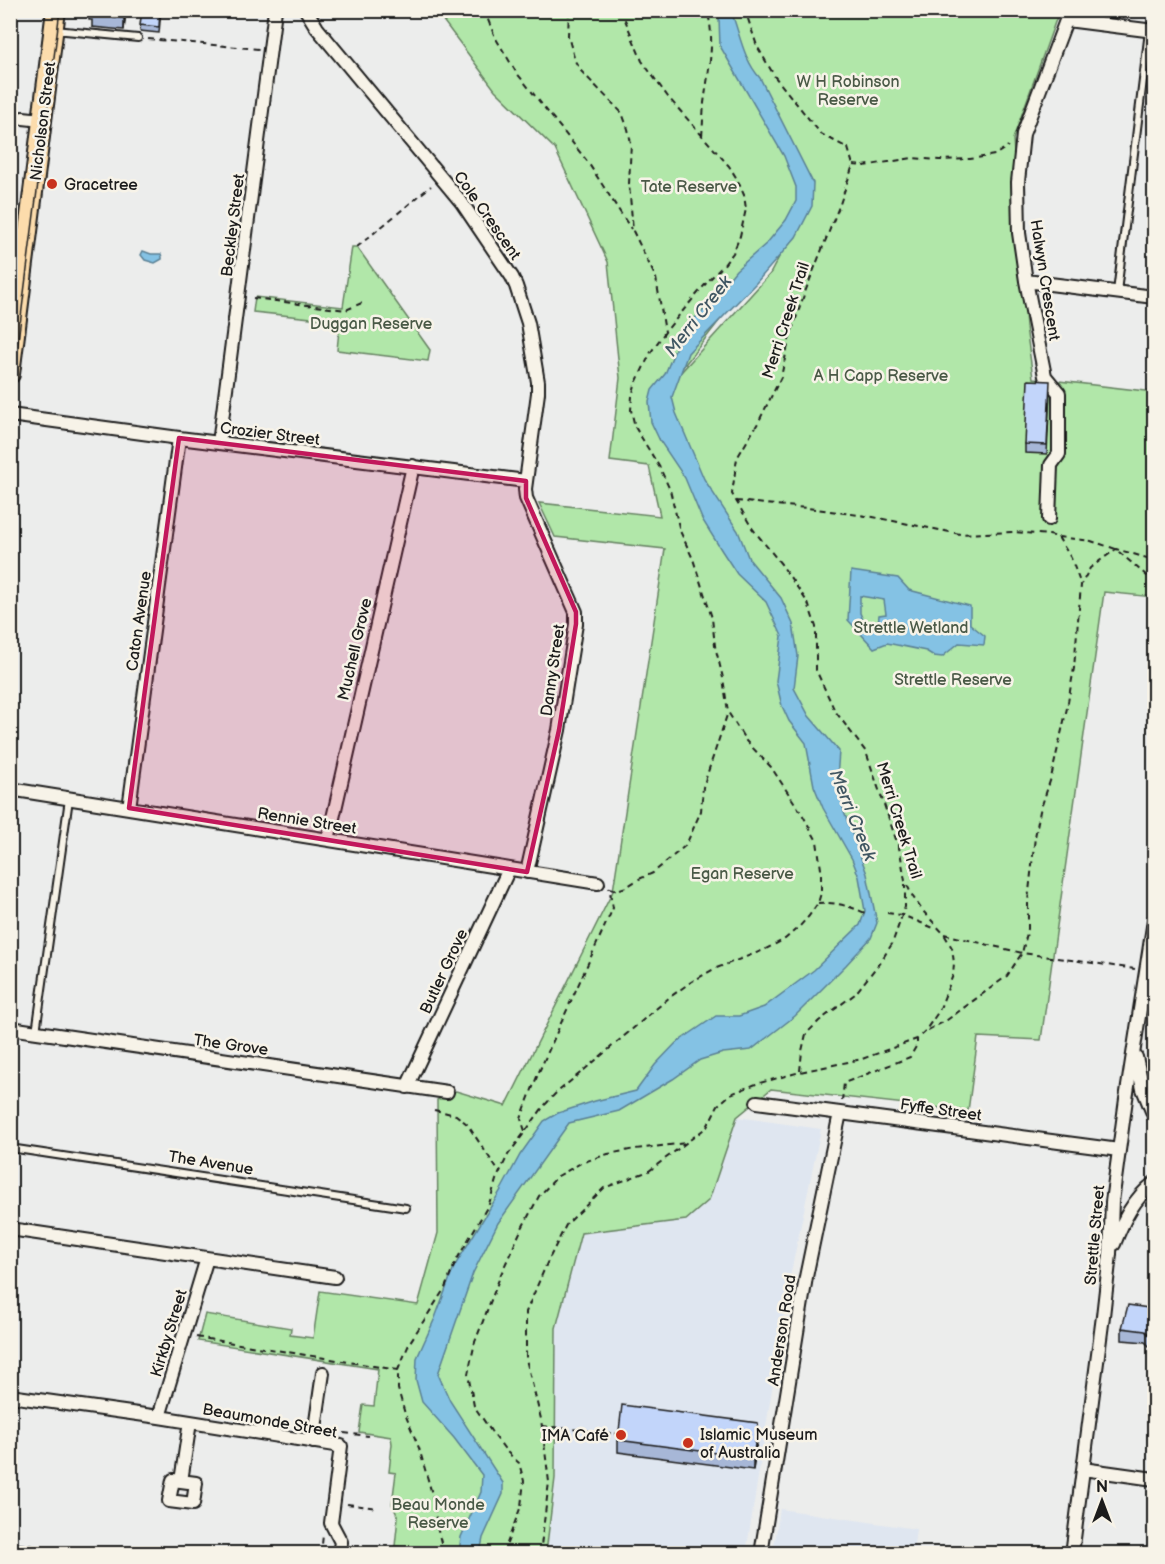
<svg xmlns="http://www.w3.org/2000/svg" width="1165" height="1564" viewBox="0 0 1165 1564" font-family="'Balsamiq Sans',sans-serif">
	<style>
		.built { fill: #dfe6f0 }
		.green { fill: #b1e7a9; stroke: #668262; stroke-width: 1.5; fill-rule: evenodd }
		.water { fill: #84c2e4; stroke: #5a8094; stroke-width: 1.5; fill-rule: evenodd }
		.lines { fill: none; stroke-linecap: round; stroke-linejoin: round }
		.service-casing { stroke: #1c1c1c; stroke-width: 10 }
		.pedestrian-casing { stroke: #1c1c1c; stroke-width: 14 }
		.minor-casing { stroke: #1c1c1c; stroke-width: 16 }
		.primary-casing { stroke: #1c1c1c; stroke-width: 22 }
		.path { stroke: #1c1c1c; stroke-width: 2; stroke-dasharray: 6 4.5; stroke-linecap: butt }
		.service { stroke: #f7f3e8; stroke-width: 6 }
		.pedestrian { stroke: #f7f3e8; stroke-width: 9 }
		.minor { stroke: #f7f3e8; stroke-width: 12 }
		.primary { stroke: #fcdcac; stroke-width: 18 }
		.tram { stroke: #1c1c1c; stroke-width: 1.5 }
		.wall { fill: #a7b7d7; stroke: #1c1c1c; stroke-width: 1.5 }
		.shaded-wall { fill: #8895af; stroke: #1c1c1c; stroke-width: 1.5 }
		.building { fill: #c2d5fa; stroke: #1c1c1c; stroke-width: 1.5 }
		.marked { fill: #c2185b; fill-opacity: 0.2; stroke: #c2185b; stroke-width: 4.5; stroke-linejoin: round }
		.poi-dot { fill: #c8321e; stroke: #f7f3e8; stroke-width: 2 }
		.labels { text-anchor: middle; stroke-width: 5; stroke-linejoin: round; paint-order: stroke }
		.park-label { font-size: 16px; fill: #495946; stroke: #f7f3e8 }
		.street-label { font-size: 16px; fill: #1c1c1c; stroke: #f7f3e8 }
		.poi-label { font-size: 16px; fill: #1c1c1c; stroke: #f7f3e8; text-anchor: start }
		.water-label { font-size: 18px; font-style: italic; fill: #405662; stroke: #f7f3e8 }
	</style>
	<rect width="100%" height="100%" fill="#ecedec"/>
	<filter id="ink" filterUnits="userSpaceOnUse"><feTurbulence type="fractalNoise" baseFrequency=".0167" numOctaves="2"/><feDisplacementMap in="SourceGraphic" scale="12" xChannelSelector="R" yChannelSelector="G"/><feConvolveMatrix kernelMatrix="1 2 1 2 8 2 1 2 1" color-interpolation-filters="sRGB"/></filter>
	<g filter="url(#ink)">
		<!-- built -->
		<path class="built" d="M737,1117L821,1129L789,1282L746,1553L546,1554L555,1478L556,1328L581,1233L686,1220L709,1200Z
			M780,1509L916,1529L913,1553H773Z"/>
		<!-- green -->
		<path class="green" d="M436,11H1059L1013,139L1026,327L1033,378L1154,392V597L1104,592L1041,1040L978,1037L968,1111L771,1089L737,1117L709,1200L686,1220L581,1233L556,1328L555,1478L546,1553H401L402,1547L395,1546L398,1517L392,1504L396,1473L389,1472L392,1444L391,1437L359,1432L363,1405L374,1406L378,1369L198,1341L205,1314L291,1328L290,1335L313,1338L320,1291L418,1305L438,1233L437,1100L456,1091L506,1106L613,891L665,549L555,537L539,503L660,516L649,466L610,461L620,378L608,262L555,149L495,90ZM799,219L770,274L672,382V381Z
			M352,247H357L430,350L428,361L337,350L340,321L253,312L255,297L343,307Z"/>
		<!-- water -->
		<path class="water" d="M716,11H731C740,34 743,59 760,78L813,183L812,206L796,237L756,283L688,353L672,397L676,413L704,479L738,531L749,559L781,598L793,624L798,656L794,688L809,716L839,751L837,779L844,812L867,874L877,923L871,938L846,965L795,1016L751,1050L723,1053L700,1060L673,1079L619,1111L569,1123L498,1223L473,1273L438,1374L450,1401L503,1483V1494L483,1538L480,1553H459L461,1537L481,1492L482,1475L454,1438L422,1402L416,1380L417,1358L435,1318L454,1267L501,1190L520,1155L544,1121L558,1113L595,1101L636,1091L655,1065L676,1043L716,1016H739L764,1007L814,970L860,925L865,911L859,877L852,859L823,808L814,786L806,743L789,721L782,706L776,681L782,636L766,602L737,574L722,551L702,519L685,478L660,441L651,422L649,402L652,390L665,374L674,352L682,329L702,312L736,270L767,243L786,220L796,201V187L784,156L720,46L719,18Z
			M143,251L151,254H161L162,257V259L155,263L145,260L141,255Z
			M851,571L898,578L909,590L970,606V624L985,636L984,645L959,643L942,657L934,656L926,651L887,643L874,648L848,620ZM860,596L884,600L886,614L879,615L878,625L865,624L860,613Z"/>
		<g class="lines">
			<defs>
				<path id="service" d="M55,30L138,38
					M1117,292L1149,31
					M36,1032L69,799
					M10,1148L406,1208"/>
				<path id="pedestrian" d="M10,116L23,118"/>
				<path id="minor" d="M306,10L317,28L462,203L512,277L516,286L528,323L538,382V393L525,489L526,498L576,612V624L559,730L527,872
					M1067,20L1154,31
					M23,118L42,120
					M1026,281L1154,297
					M10,415L179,438L526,481
					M219,443L275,10
					M1049,519L1051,465L1059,454V393L1045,376L1026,281L1019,233L1018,182L1023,134L1070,10
					M10,789L598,883
					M129,808L179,438
					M328,840L413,466
					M10,1028L447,1092
					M1136,1057L1143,1089L1154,1116
					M407,1087L509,869
					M757,1102L1119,1150
					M10,1229L335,1277
					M1114,1244C1123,1221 1133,1199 1154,1183
					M10,1396L159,1417L341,1446L331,1523L341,1542L339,1554
					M159,1417L207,1258
					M313,1442L323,1373
					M1083,1469L1154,1479
					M173,1480L196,1483L193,1504L169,1501Z
					M181,1481L190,1422
					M10,1550L40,1554
					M761,1554L806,1277L840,1113
					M1072,1554L1103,1316L1110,1254L1112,1202L1126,1099L1154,920"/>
				<path id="primary" d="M10,374L56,10"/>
			</defs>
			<!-- service casing -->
			<use href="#service" class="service-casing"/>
			<!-- pedestrian casing -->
			<use href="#pedestrian" class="pedestrian-casing"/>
			<!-- minor casing -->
			<use href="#minor" class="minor-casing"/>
			<!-- primary casing -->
			<use href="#primary" class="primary-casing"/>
			<!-- path -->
			<path class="path" d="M484,10L495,37L516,72L587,161L631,229
				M569,10L568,36L575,61L581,71L622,113L628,129L631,143L629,184L633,231L656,278L665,332
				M148,39L259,49
				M702,136C703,125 703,114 704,103C708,73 716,40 707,10
				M853,165L864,166L912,158L939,160L970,159L995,155L1008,146
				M357,247L431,186
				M253,298L346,310L364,302
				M736,501L816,509L873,517L960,534L1013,532L1049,535L1058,537L1091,541L1116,549L1119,552L1154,582
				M1058,537L1071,558L1081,585
				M610,888L617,890L626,887L639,879L653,873L686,845L701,811L703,787L728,712
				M818,903C835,902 850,906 865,913
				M887,913L902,915L936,929
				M944,934L1022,953L1135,969
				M928,1030L947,1020L1007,976L1022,953L1028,929V901L1035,837L1040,811L1051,778L1067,708L1074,668L1081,585L1090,568L1116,549L1154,560
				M800,1071L802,1051L806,1034L819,1021L855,994L881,961L892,944L905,907V884
				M842,1101L844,1083L910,1057L917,1045V1039
				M434,1110L456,1115L467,1124L499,1172
				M525,1131L521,1119L526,1105L538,1074L613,908L609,887
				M196,1337L398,1370V1389L405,1414L419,1448L432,1494L438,1531L444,1554
				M398,1370L410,1342L445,1288L456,1261L489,1204L496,1180L508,1155L544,1106L555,1094L596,1060L670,997L691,982L714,969L764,950L785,939L800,926L809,916L818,903L821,893V869L817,841L802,814L771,767L746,741L728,712L723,678L715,646L712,618L693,559L680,531L670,490L660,468L635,427L631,410L632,396L635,385L651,352L665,332L709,280L723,266L733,253L740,236L746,209L744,195L737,179L729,166L668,97L642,61L621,10
				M542,1426L619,1434
				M344,1433L368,1436
				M347,1504L377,1508
				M321,1554L323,1535
				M503,1554L521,1506L524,1481L519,1463L507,1452L491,1431L474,1406L468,1374L475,1342L501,1274L521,1230L539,1196L558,1176L581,1163L608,1154L635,1149L686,1143
				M540,1554L549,1482L541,1419L526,1359V1312L547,1263L566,1225L604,1188L649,1171L707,1127L718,1105L731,1094L756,1084L800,1072L862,1059L917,1039L925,1031L939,1011L953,975L954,963L952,948L944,934L922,910L913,897L905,881L900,851L866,752L835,711L816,670V627L808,603L781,564L752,528L732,494L737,458L758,423L781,377L790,336L805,292L840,204L853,165L848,148L821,134L775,77L757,46L745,10"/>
			<!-- service -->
			<use href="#service" class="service"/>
			<!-- pedestrian -->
			<use href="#pedestrian" class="pedestrian"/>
			<!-- minor -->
			<use href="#minor" class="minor"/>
			<!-- primary -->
			<use href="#primary" class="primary"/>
			<!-- tram -->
			<path class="tram" d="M10,403L60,10"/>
		</g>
		<!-- wall -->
		<path class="wall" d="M89,10H126L124,30L92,27V20H89Z
			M136,10H161L159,33L140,31L142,11Z
			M1050,390L1047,454L1025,453V444Z
			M1155,1309V1352L1145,1342L1122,1340V1328Z
			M758,1434L753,1470L618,1452V1440Z"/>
		<!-- shaded-wall -->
		<path class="shaded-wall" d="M125,10H126L124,30V18Z
			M758,1423V1434L753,1470V1458Z"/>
		<!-- building -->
		<path class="building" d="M92,10H125L124,18L92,15Z
			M142,10H160L159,27L140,25Z
			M1028,380L1050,381L1047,445L1025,444Z
			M1128,1305L1155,1309V1340L1145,1331L1122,1328Z
			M622,1405L758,1423L753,1458L618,1440Z"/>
	</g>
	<!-- marked area -->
	<path class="marked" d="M179,438L526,481V498L576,612V624L559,730L527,872L129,808Z"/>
	<!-- markers -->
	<g class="poi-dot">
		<circle cx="52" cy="184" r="6"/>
		<circle cx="621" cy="1435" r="6"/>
		<circle cx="688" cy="1443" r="6"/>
	</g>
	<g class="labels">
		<!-- park labels -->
		<g class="park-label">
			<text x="848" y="87">W H Robinson<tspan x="848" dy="18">Reserve</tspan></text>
			<text x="689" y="192">Tate Reserve</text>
			<text x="371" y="329">Duggan Reserve</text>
			<text x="881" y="381">A H Capp Reserve</text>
			<text x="911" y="633">Strettle Wetland</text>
			<text x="953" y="685">Strettle Reserve</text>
			<text x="742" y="879">Egan Reserve</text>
			<text x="438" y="1510">Beau Monde<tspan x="438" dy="18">Reserve</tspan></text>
		</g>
		<!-- street labels -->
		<g class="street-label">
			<text transform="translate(42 121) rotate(-83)" y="6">Nicholson Street</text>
			<text transform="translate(488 215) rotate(55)" y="6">Cole Crescent</text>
			<text transform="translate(232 225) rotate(-83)" y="6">Beckley Street</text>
			<text transform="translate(1046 280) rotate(81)" y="6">Halwyn Crescent</text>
			<text transform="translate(785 320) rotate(-72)" y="6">Merri Creek Trail</text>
			<text transform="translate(270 433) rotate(7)" y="6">Crozier Street</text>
			<text transform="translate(138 621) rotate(-82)" y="6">Caton Avenue</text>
			<text transform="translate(354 649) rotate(-77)" y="6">Muchell Grove</text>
			<text transform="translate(552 670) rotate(-82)" y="6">Danny Street</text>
			<text transform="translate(307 820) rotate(9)" y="6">Rennie Street</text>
			<text transform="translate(900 820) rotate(73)" y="6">Merri Creek Trail</text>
			<text transform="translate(443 971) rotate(-65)" y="6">Butler Grove</text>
			<text transform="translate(231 1044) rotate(8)" y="6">The Grove</text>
			<text transform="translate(941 1109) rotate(8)" y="6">Fyffe Street</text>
			<text transform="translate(211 1162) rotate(9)" y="6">The Avenue</text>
			<text transform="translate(1094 1235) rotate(-85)" y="6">Strettle Street</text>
			<text transform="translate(781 1330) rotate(-81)" y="6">Anderson Road</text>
			<text transform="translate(168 1333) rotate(-73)" y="6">Kirkby Street</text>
			<text transform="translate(270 1420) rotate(10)" y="6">Beaumonde Street</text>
		</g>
		<!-- poi labels -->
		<g class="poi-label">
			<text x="64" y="190">Gracetree</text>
			<text x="700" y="1440">Islamic Museum<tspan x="700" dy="18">of Australia</tspan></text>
			<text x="609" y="1441" text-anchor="end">IMA Café</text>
		</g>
		<!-- water labels -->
		<g class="water-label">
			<text transform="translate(698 316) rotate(-52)" y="6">Merri Creek</text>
			<text transform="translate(853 815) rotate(68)" y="6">Merri Creek</text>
		</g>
	</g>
	<!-- margin -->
	<rect width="1165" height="1564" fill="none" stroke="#f7f3e8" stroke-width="36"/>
	<rect x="18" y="18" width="1129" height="1528" fill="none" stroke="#1c1c1c" stroke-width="2" filter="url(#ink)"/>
	<!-- north arrow -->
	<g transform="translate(1102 1501)" stroke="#f7f3e8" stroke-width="4.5" paint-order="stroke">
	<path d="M0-4.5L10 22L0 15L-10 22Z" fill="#1c1c1c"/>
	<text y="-9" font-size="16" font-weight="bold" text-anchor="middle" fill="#1c1c1c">N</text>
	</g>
</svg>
